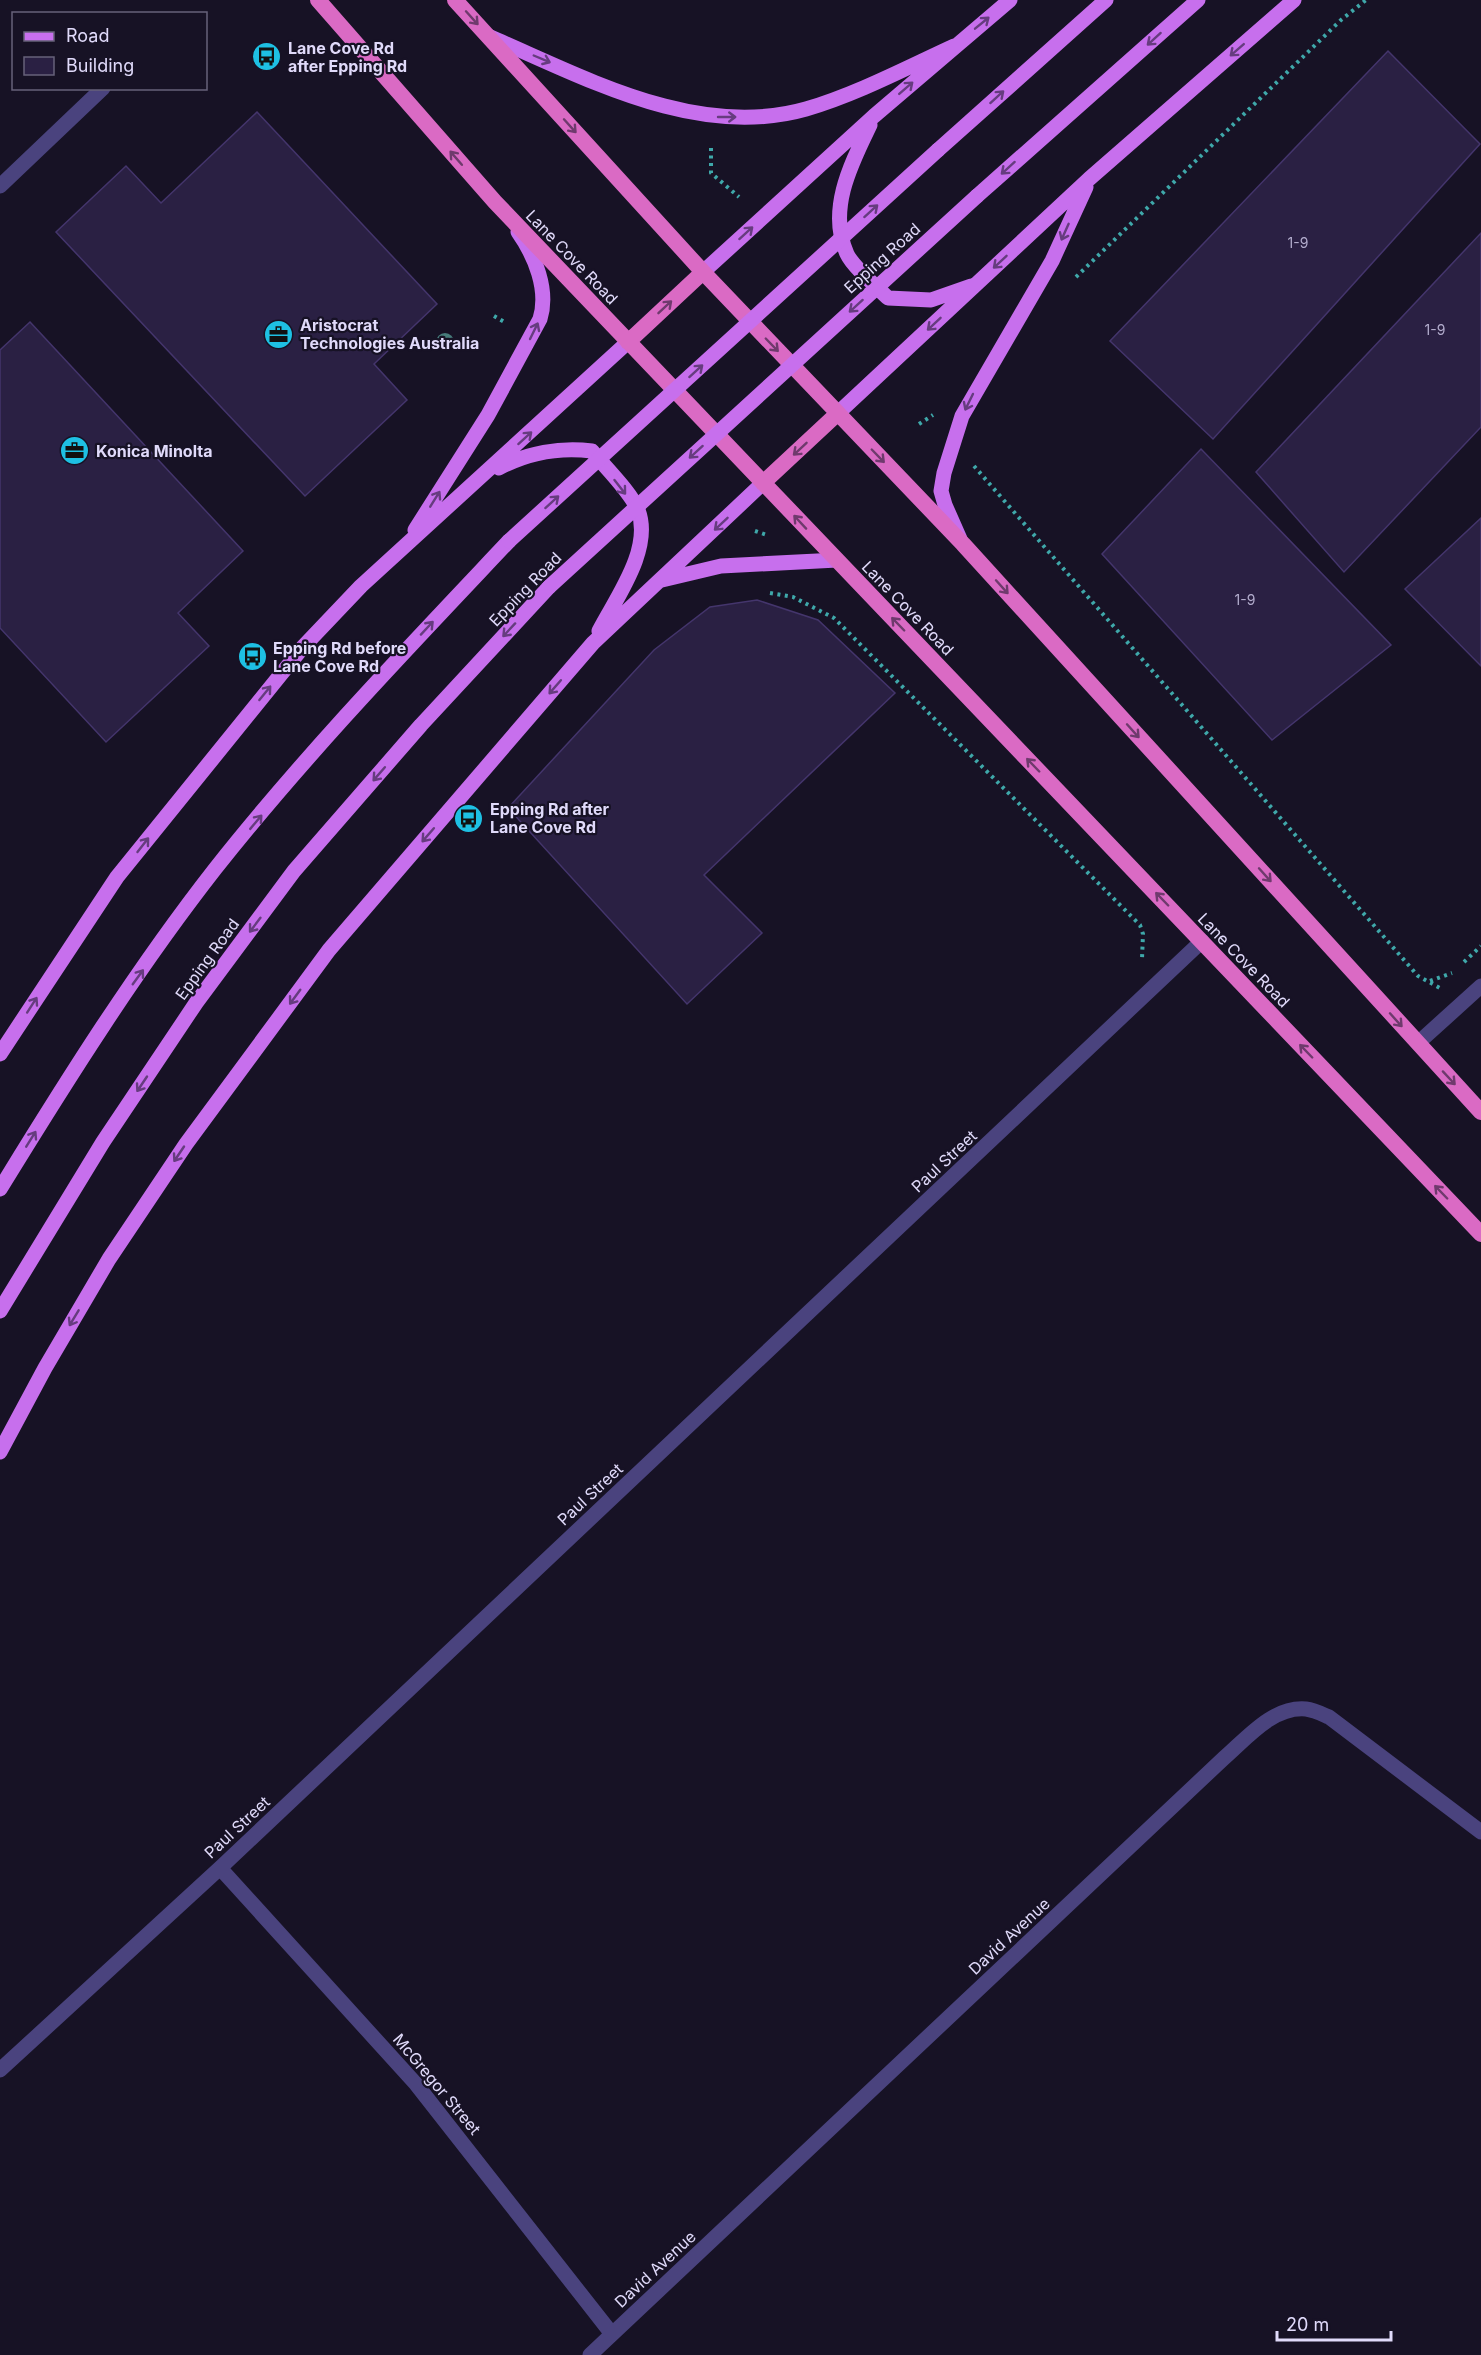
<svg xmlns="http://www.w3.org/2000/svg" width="1481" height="2355" viewBox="0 0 1481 2355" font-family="Inter,sans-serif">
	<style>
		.building { fill: #2a2043; stroke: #44356c; stroke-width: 1.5 }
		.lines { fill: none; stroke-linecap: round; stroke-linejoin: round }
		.path { stroke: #3fa8aa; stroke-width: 4; stroke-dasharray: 3 4.5; stroke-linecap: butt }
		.minor { stroke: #4a437e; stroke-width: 15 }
		.primary { stroke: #c76fed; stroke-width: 15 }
		.trunk { stroke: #da6ac4; stroke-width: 16 }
		.primary-bridge { stroke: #c76fed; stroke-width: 15 }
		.tree { fill: #477c7b }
		.oneway { stroke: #6f3a6d }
		.oneway2 { stroke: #663c7f }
		.labels { text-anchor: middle; stroke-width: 4.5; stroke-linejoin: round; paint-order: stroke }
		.number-label { font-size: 14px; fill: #b2accc }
		.poi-label { font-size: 16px; font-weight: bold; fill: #e0dafa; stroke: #171225; text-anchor: start }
		.street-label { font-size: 16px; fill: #e0dafa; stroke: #171225 }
	</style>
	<rect width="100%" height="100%" fill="#171225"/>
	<!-- building -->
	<path class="building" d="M1388,51L1480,144L1213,439L1110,341Z
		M257,112L437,304L374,364L407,400L305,496L56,232L126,166L161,203Z
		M1481,233V427L1344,572L1256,472Z
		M30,322L243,551L178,613L209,646L106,742L0,628V350Z
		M1201,449L1391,645L1272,740L1102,554Z
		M1481,518V666L1405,589Z
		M757,600L818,620L895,693L704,875L762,933L687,1004L508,808L654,650L710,607Z"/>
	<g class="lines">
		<!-- path -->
		<path class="path" d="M711,148V173L739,197
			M1076,277L1341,20L1366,0
			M494,316L506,323
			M919,424L933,415
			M974,466L1418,976L1440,988
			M755,531L767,535
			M770,593L793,597L834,618L1140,925L1143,934L1142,959
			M1464,962L1481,946
			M1430,981L1452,973"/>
		<!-- minor -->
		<path class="minor" d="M0,186L103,88
			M1418,1043L1481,986
			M220,1868L416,2084L612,2334
			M0,2070L220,1868L1202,941
			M590,2355L1224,1758C1247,1738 1273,1706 1306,1709C1314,1710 1322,1714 1329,1717L1481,1832"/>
		<!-- primary -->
		<path class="primary" d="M488,36C586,78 697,140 806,109C857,94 906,68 954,46
			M870,125C851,164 827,210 847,254C853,267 877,287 888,298L931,300L971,286
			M938,150L1106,0
			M977,196L1198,0
			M703,272L874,116L1010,0
			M837,414L1089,179L1294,0
			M499,468C527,453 560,447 592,451C605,467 631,492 638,510C653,549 616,598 599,631
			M415,530L488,415L540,319C549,290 535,256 518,232
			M960,539L945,505L941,491L944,473L962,416L1052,261L1086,187
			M662,580L721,566L837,560
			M0,1054L117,877L303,647L361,586L628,342
			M0,1189C67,1080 136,970 215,869C306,754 408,648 509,541
			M0,1311L103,1142L196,1003L294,871L421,725L549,587
			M0,1452L45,1368L109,1259L186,1144L329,950L593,643L763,483"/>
		<!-- trunk -->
		<path class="trunk" d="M318,0L495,202L1481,1234
			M455,0L703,272L963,544L1481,1112
			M628,342L703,272
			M763,483L837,414"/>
		<!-- primary-bridge -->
		<path class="primary-bridge" d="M509,541L938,150
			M549,587L977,196"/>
	</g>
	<!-- trees -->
	<circle class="tree" cx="445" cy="342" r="9"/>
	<!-- one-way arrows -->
	<defs><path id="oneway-shaft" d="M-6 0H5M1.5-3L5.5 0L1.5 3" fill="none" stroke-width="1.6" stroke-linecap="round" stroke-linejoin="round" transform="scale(1.5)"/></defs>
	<g class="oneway">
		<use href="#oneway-shaft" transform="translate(472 18) rotate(48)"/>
		<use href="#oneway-shaft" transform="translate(570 126) rotate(48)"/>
		<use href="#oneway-shaft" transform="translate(456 158) rotate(-131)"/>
		<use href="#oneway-shaft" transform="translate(665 307) rotate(-43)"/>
		<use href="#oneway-shaft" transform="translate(772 345) rotate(46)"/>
		<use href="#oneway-shaft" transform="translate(800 449) rotate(137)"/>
		<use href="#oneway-shaft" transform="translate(878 456) rotate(46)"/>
		<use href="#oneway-shaft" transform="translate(800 522) rotate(-133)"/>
		<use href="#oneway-shaft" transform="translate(1002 587) rotate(48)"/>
		<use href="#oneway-shaft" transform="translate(898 624) rotate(-134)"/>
		<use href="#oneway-shaft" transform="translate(1133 731) rotate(48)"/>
		<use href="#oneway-shaft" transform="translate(1033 765) rotate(-134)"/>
		<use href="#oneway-shaft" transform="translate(1265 875) rotate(48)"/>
		<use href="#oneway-shaft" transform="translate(1162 899) rotate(-134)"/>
		<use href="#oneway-shaft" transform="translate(1396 1020) rotate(48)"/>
		<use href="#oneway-shaft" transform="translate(1306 1051) rotate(-134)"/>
		<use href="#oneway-shaft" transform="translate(1449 1078) rotate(47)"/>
		<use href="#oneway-shaft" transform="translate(1441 1192) rotate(-134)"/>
	</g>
	<g class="oneway2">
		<use href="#oneway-shaft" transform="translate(982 23) rotate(-39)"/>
		<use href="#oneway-shaft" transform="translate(1154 39) rotate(138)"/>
		<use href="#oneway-shaft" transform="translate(1237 50) rotate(139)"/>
		<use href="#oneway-shaft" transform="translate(542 59) rotate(23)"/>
		<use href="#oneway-shaft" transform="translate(906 88) rotate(-41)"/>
		<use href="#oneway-shaft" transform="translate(997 97) rotate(-42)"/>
		<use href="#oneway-shaft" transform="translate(727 117)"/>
		<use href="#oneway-shaft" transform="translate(1008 168) rotate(138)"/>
		<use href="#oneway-shaft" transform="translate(871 211) rotate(-42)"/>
		<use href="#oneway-shaft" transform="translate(1065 232) rotate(114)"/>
		<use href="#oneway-shaft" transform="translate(746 233) rotate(-42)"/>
		<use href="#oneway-shaft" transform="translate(1000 262) rotate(137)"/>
		<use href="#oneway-shaft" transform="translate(856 306) rotate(138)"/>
		<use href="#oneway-shaft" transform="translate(934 324) rotate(137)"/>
		<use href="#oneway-shaft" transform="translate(534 331) rotate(-64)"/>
		<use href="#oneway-shaft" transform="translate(696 371) rotate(-42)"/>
		<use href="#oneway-shaft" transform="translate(969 402) rotate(116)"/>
		<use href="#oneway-shaft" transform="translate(525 438) rotate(-42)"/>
		<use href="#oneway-shaft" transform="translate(696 452) rotate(138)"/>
		<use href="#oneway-shaft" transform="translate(620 487) rotate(52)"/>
		<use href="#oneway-shaft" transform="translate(435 499) rotate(-58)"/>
		<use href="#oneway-shaft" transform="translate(552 502) rotate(-42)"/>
		<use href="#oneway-shaft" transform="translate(721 524) rotate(137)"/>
		<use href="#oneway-shaft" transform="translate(427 628) rotate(-47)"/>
		<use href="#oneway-shaft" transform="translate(509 630) rotate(133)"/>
		<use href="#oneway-shaft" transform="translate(555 687) rotate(131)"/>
		<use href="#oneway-shaft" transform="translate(265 693) rotate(-51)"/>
		<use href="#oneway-shaft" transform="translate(379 774) rotate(131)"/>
		<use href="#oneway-shaft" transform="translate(256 822) rotate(-50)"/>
		<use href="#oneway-shaft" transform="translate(428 835) rotate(131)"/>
		<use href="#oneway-shaft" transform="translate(143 845) rotate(-52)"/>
		<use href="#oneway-shaft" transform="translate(255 925) rotate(127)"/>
		<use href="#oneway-shaft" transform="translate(138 977) rotate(-54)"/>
		<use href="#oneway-shaft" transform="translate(295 997) rotate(126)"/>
		<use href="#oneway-shaft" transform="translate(32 1005) rotate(-57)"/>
		<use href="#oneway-shaft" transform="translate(142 1084) rotate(124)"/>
		<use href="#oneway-shaft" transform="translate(31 1139) rotate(-58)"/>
		<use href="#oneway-shaft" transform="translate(179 1154) rotate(124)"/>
		<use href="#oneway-shaft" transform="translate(74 1318) rotate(121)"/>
	</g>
	<!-- icons -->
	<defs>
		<symbol id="bus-disc" viewBox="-11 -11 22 22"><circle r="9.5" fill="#1ec0e3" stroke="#171225"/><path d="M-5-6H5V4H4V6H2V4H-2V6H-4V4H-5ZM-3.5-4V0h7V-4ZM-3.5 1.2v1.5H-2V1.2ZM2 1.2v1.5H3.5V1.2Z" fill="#111"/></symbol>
		<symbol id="office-disc" viewBox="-11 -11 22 22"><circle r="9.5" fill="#1ec0e3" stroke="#171225"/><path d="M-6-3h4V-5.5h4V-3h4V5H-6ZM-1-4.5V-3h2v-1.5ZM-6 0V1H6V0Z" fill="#111"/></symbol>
	</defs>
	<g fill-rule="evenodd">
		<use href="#bus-disc" x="250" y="40" width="33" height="33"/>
		<use href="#office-disc" x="262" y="318" width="33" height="33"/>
		<use href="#office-disc" x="58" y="434" width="33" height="33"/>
		<use href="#bus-disc" x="236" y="640" width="33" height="33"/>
		<use href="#bus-disc" x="452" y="802" width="33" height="33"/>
	</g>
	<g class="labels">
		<!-- number labels -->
		<g class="number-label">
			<text x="1298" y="248">1-9</text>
			<text x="1435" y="335">1-9</text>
			<text x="1245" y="605">1-9</text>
		</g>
		<!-- poi labels -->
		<g class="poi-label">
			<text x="288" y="54">Lane Cove Rd<tspan x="288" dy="18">after Epping Rd</tspan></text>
			<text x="300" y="331">Aristocrat<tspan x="300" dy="18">Technologies Australia</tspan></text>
			<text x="96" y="457">Konica Minolta</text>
			<text x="273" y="654">Epping Rd before<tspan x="273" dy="18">Lane Cove Rd</tspan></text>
			<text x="490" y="815">Epping Rd after<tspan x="490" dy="18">Lane Cove Rd</tspan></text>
		</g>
		<!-- street labels -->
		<g class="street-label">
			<text transform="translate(572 257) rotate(46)" y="6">Lane Cove Road</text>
			<text transform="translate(882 258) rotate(-42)" y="6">Epping Road</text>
			<text transform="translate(525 589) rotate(-46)" y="6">Epping Road</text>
			<text transform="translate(908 608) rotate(46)" y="6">Lane Cove Road</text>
			<text transform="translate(207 959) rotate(-54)" y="6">Epping Road</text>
			<text transform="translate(1244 960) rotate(46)" y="6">Lane Cove Road</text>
			<text transform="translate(944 1161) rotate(-43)" y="6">Paul Street</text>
			<text transform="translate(590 1494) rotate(-43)" y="6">Paul Street</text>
			<text transform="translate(237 1827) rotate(-43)" y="6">Paul Street</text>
			<text transform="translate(1009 1936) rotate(-43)" y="6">David Avenue</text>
			<text transform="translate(437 2084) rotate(50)" y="6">McGregor Street</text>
			<text transform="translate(655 2269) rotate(-43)" y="6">David Avenue</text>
		</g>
	</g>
	<!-- legend -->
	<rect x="12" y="12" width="195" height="78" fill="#171225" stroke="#67627a" stroke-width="1.5"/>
	<rect x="24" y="32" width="30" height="9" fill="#c76fed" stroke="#67627a" stroke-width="1.5"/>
	<text x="66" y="42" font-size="18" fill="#e0dafa">Road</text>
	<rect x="24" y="57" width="30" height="18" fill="#2a2043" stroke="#67627a" stroke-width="1.5"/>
	<text x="66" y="72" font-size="18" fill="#e0dafa">Building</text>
	<!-- scale -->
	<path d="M1277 2331v9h114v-9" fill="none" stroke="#e0dafa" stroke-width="3"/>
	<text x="1286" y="2331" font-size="18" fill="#e0dafa" stroke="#171225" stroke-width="4.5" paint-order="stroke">20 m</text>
</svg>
